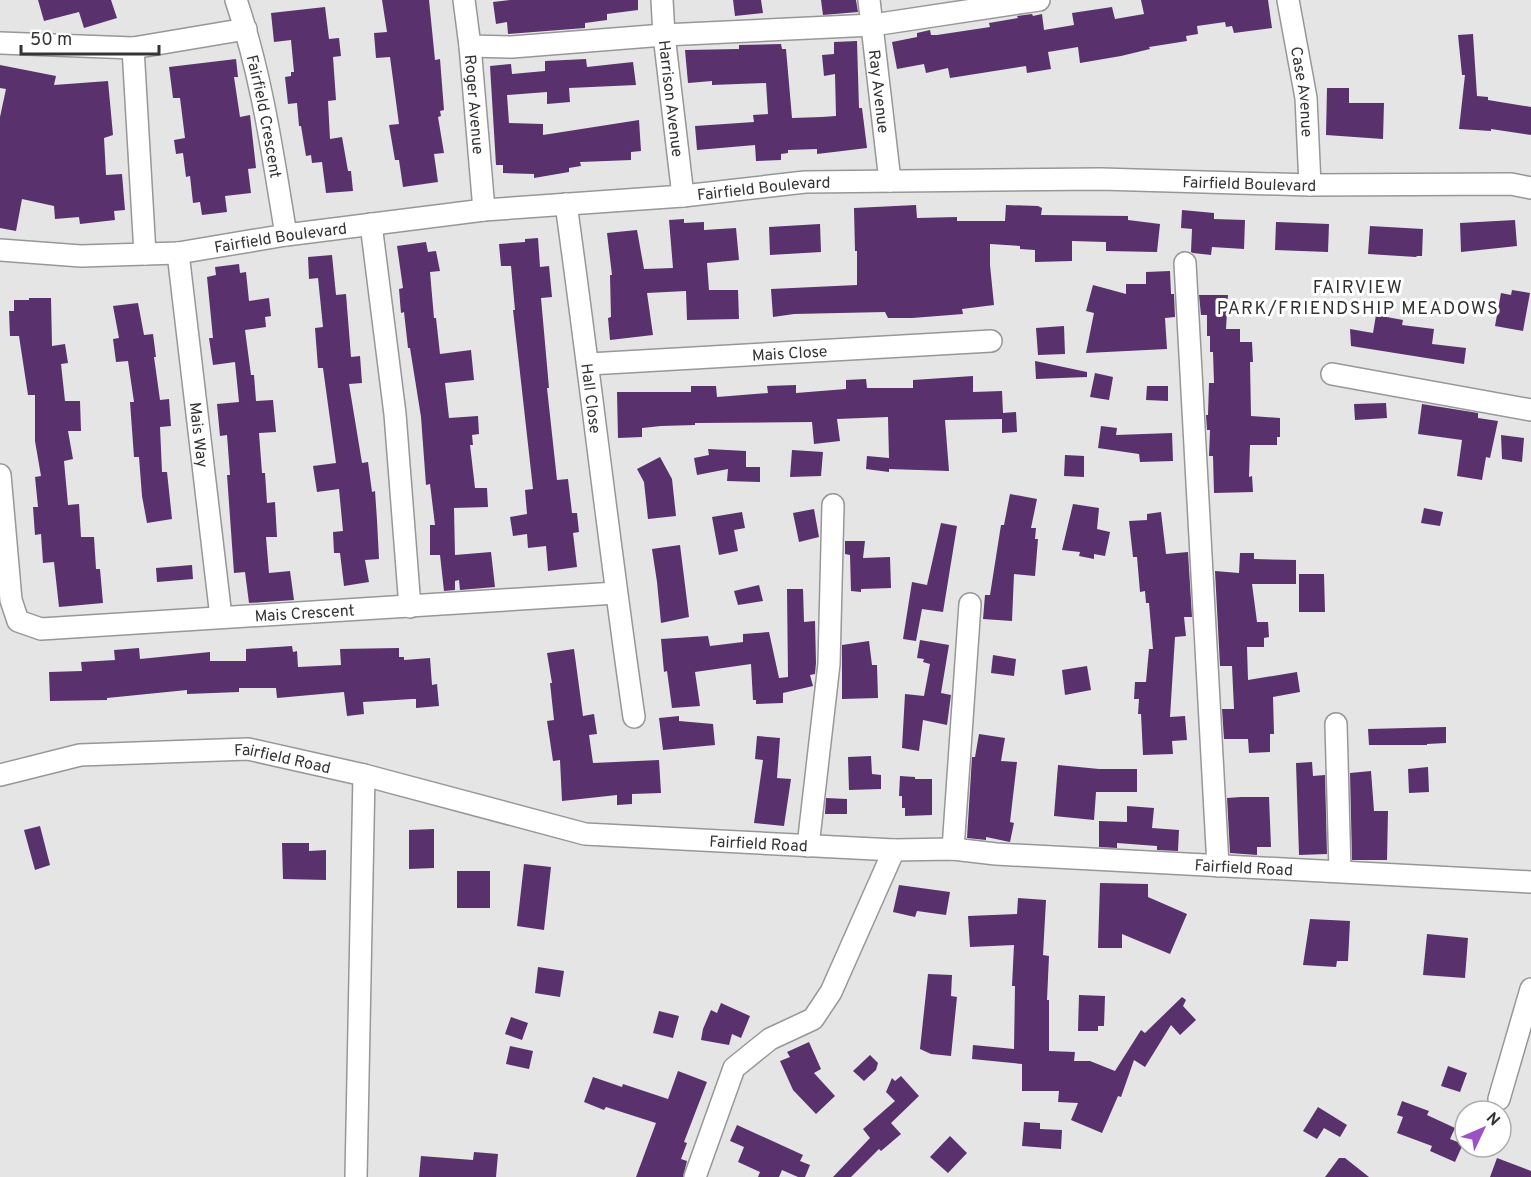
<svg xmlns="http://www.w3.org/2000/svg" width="1531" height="1177" viewBox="0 0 1531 1177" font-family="Overpass,sans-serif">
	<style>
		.building { fill: #59316d }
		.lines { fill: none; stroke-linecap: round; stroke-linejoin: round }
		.minor-casing { stroke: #979798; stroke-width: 24 }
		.minor { stroke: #fff; stroke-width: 21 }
		.labels { text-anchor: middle; stroke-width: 6; stroke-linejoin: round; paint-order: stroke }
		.street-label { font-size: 16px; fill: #343434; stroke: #fff }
		.neighbourhood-label { font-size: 18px; letter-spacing: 1.5px; fill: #313132; stroke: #fff }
	</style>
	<rect width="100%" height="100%" fill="#e5e5e6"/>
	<!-- building -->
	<path class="building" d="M38,0H111L117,18L84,28L79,12L44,21Z
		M382,0H429L435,60L440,59L444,110L440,111L441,116L438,117L444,153L434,154L438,182L403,187L399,160H395L389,125L399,124L390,57L376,58L374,33L387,32Z
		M510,0H638V10L607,14V20L585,23V28L508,34L507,22L496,24L493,2Z
		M733,0H761L763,13L735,16Z
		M821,0H856L858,12L823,15Z
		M1141,0H1268L1272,28L1234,33L1232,26L1226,27L1225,22L1197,26L1198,34L1186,36L1187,41L1149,47L1150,49L1121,56L1080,63L1078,47L1048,52L1051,69L1027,73L1026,66L950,78L948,68L926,73L924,64L897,69L892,42L917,37V33L930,30L931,35H937L990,27L989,23L1018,18L1017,16L1032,14L1033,16L1042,14L1044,30L1074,25L1072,13L1112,7L1115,19L1144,14Z
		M325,7L329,39L339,38L341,56L333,57L336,100L328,101L330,139L342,137L348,171H351L353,191L326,193L322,162L312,163L311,155L306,156L301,126H299L297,103L288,104L285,77L291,76V72H294L291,40L274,42L271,13Z
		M1473,34L1477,96L1488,97V100L1531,107V135L1491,129V131L1459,129L1465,75H1462L1458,35Z
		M857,41L859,108H862L867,148L817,154V149L788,150V153L781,154V160L756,161L755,145L697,150L695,126L754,122L753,115L768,114L766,83L712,85V81L688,83L685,50L739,49V45L781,44L782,49H786L792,118L822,117L836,116L835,74L824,76L822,55L834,54V42Z
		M236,59L238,77H234L240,117L250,115L256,168L248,169L251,193L225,196L227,212L202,215L200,202L193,203L190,176L186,177L183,153L176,154L174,140L185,138L180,98H173L169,67Z
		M586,59L587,67L633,62L636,85L569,88L570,102L547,104V92L507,95L509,123L543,124V135L639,120L641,151L631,152V160L580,162L581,166L569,168V172L534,178V174L503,173V165H496L490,66L511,64L512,74L545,71V61Z
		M0,65L56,76L54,85L108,81L113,135L104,138L106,175L122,174L125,210L114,211L115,220L80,224L79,217L55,219L54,206L22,199L16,231L0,228V117L6,89L0,88Z
		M1327,88H1349V103H1384L1383,139L1326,135Z
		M916,205L917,218L957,217V221H1005L1006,205L1038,206L1042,208L1041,215L1128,216V220L1160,224L1157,252L1106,251V242L1072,241V261L1035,262V250L1020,249V246L990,244V265L994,305L962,309L963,314L912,318H888L885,312L794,314L773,317L771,289L857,285V251H855L854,208Z
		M1182,210L1214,213V219L1245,220L1244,249L1212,247L1211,255L1193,253L1191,252L1192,229L1181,228Z
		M684,219V223L704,222V230L736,228L739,260L707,263L709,290H738L739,319L687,320L686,291L647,293L653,335L610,340L608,318L611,317L610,275H612L607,233L637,230L644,269L673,268L669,220Z
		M1515,220L1517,246L1461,252L1460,223Z
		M1276,222L1329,224L1328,252L1275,250Z
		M820,224L821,252L770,255L769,227Z
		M1370,226L1423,229L1422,256H1417L1416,257L1368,254Z
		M538,238L540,267L549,266L552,297L541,298L549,388H547L557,480L568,479L572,513H577L579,532L573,533L577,567L548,571L546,546L528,548L527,534L513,536L510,517L527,514L525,490L533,489L513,310H515L511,266H501L499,244L525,242V239Z
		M426,242L428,252L436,251L440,271L430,272L434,318H436L440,354L471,350L474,380L445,383L449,418L478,416L479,434L472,435L473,445H470L475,488H487L488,507L454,508L455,555L491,552L495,587L460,590L459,580L455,581V590L444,591L440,555H430V525H435L430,484L426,485L421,417L410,348H408L404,312L401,313L399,289L403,288L397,246Z
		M332,255L336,295L346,294L351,357L360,356L362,383L349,384L362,463L368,462L372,492L375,491L377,520L379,559L365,560L369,582L344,586L340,553H334L333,532L343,531L339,489L317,492L313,466L336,463L323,368H318L315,328L323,327L318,278L309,279L308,257Z
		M239,264L240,273L246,272L249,301L269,298L271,316L265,317L266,327L245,330L251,375H254L256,401L273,400L276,432L259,433L262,473H265L267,503L275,502L277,537H266L269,573L290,571L294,600L249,603L245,572L234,573L227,475H230L227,435L220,436L217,404L239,402L235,362L213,365L209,338H213L207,277L216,275L215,267Z
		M1170,271L1171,294H1174L1175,317L1165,318L1167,349L1086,353L1094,313L1086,311L1093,285L1126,294V284H1146V272Z
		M1512,290L1530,293L1523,331L1495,326L1501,293L1511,295Z
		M1199,295H1228L1226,329H1240V342H1252L1253,362H1250L1251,416L1280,418V437H1277V445H1250L1249,477L1252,476L1253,492L1214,493L1213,456H1209L1210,430H1207L1206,415H1208L1209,383H1214L1213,352H1210V336H1207V315H1201Z
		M29,298H51L52,346L65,344L68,363L61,364L65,401H80L81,431H68L73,459L64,461L68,505L79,504L81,537H94L96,569H100L103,603L59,607L54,562L43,563L41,534L35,535L33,507H38L35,477L41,476L35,441V395H28L19,336H10L9,311H14V300H29Z
		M138,303L144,335L153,334L156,357H154L160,400L169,399L171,426L160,427L162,472H167L172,519L147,523L142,496L139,457H134L130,402H134L128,361L116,362L113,339L119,338L113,306Z
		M1376,315L1403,320L1402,325L1434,329L1432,344L1466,348L1464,364L1351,346L1350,329L1373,333Z
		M1064,326L1065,354L1038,355L1036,328Z
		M1035,361L1087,372V377L1036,379Z
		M1095,373L1113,377L1109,400L1090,397Z
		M973,376V392L1002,391L1003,413L1016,412L1017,432L1002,433V419L945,420L949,471L889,469V472L866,469L867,456L889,458L888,417L837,419L840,441L814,444L812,422L695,423V425L661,426L642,428V437L618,438L617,392H691V386H716L717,397L768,393L767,386L796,385V393L846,389V380L866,379L867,388H913V380Z
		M1147,386H1168V401L1146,400Z
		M1386,403L1387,418L1355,420L1354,404Z
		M1422,404L1478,413V418L1498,421L1490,458L1486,457L1482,480L1457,476L1462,440L1418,434Z
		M1101,426L1117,428L1116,435L1172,433L1173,461L1140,462L1139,454L1098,448Z
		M1501,435L1524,438L1522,462L1502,459Z
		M708,449L746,451V467H760V482L727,481L728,469L697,475L694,458L709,455Z
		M792,450L823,452L821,476L790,477Z
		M1065,455L1084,456V477L1064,476Z
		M660,457L672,479L676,516L648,519L644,482L637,469Z
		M1010,494L1037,499L1031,528H1036L1035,539H1038L1035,576L1014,574L1012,621L983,619L985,595H990L1001,525H1004Z
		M1073,504L1099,508L1097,529L1110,532L1105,556L1094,554V559L1079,556L1080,552L1062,550Z
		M1424,508L1443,512L1440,526L1421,523Z
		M814,509L819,537L799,542L793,513Z
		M742,512L745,528L734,530L738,551L719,555L712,517Z
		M1161,512L1166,554L1188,552L1192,617H1184L1186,636L1175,637L1170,717L1185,716L1187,740L1172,741L1173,754L1143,755L1141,714H1138L1139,699H1134L1135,682H1146L1149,649H1153L1149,603H1146L1145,591L1140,592L1137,557H1133L1129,521L1147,520V514Z
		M941,523L957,526L943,612L922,609L916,641L903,639L912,582L927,585Z
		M845,541H865L863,558L890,557L891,588L861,589V592L851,591L850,555L845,554Z
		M680,545L689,617L661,623L657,582L652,549Z
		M1240,553H1254V559L1296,560V584H1252L1257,622H1268L1269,637L1264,638V647H1247L1248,680L1297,672L1300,692L1273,697L1274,734H1270V752L1249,753L1248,739H1224L1222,709H1234L1232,666H1220L1215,571L1239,573Z
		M192,565L193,579L157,582L156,568Z
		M1299,574H1324L1325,612H1299Z
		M759,585L763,601L738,605L734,591Z
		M787,589H803L804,622L815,621L816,663L815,674L810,675L813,686L783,693V703L756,704V700H753L751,664L695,672L700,706L672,708L667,671L664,672L661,639L708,636L710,646L743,642V634L769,632L779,678L788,677Z
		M920,640L949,645L941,693L951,695L947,725L923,720L919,751L902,748L905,694L924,696L930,664L923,662L924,659L917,658Z
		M869,641L872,665H877L878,698L842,699V645Z
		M292,646L293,652L297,651L298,667L341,665L340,649L399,648V657H404V660L430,658L432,685L437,684L439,706L416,708V699H412L363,702L364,714L347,716L344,692L277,698L276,688H239V692L187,694V690L107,698V700L50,701L49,672L82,671L81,662L115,660L114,650L139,648L140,659L210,652V661H246V649Z
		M574,649L583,716L594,714L597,734L589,735L593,763L659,760L661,793L632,794V804L617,805V795L562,801L560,760L553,761L547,721L554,720L550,683H552L547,653Z
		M993,655L1016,659L1014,676L991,673Z
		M1087,666L1091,690L1065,695L1062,670Z
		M679,716V721L713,724L715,745L663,750L659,718Z
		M1446,727V743L1427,744V745H1369L1368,729Z
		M979,734L1005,738L1001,761L1017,762L1010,822L1014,823L1010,842L986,837V840L967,838L972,757H975Z
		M757,736L780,738L777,778L791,779L784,826L754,823L763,760L755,759Z
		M871,756L872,774L881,775V789L849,790L848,757Z
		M1312,762L1313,776L1325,775L1327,854L1299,855L1296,763Z
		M1058,765L1099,769H1137V792H1096L1094,820L1054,816Z
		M1428,767L1429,792L1409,793L1408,769Z
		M1371,771L1374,811H1388L1387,860H1352L1350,773Z
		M900,776L915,777V779H932V815L905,816V808H902V796H899Z
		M1241,797H1269L1271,847H1257V855L1230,853L1227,798Z
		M826,798L847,799V814H825Z
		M1127,806L1154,808L1152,828L1179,830L1178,851L1157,850V846L1117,843V848L1099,847V821L1127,822Z
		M40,826L50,865L35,870L24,830Z
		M434,829V868L409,869V830Z
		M282,843H309V851L326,850V880L283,879Z
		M524,864L551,867L544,930L517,926Z
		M457,871H490V908H457Z
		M1100,883L1148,884V897L1187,914L1170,954L1122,934V948H1098Z
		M899,885L950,892L946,915L917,911L915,917L893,912Z
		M1018,898L1046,900L1043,955L1049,956L1047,1000H1049V1051L1075,1052L1074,1061H1090L1115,1071L1141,1030L1145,1033L1182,997L1186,1000L1183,1006L1196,1020L1180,1035L1171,1025L1145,1067L1134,1060L1121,1097L1118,1096L1102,1133L1071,1120L1078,1103L1058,1102L1059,1091H1022V1064L972,1059L973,1045L1014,1049L1015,986H1012L1014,945L970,947L968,916L1017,914Z
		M1310,919L1350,921L1348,961H1337L1336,967L1303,965Z
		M1427,934L1468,938L1465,978L1423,975Z
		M538,967L564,971L560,997L535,993Z
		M928,974L952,975L951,996L957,997L951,1056L931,1054L920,1049Z
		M1079,995L1105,996L1104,1026H1098V1031H1078Z
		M721,1003L750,1016L741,1038L732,1034L729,1045L701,1040L703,1029L711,1010L717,1013Z
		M659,1011L679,1016L673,1038L653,1033Z
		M511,1017L528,1023L522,1040L505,1034Z
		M809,1042L821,1069L814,1073L835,1096L816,1114L793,1090L780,1061L790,1057L787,1052Z
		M510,1046L533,1051L529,1069L506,1064Z
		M870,1055L878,1063L876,1070L864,1081L853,1071Z
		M1448,1066L1467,1073L1460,1092L1441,1086Z
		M678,1071L707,1082L684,1142L687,1143L681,1159L687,1161L683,1177H636L656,1123L606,1107L604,1110L584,1102L593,1077L622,1087L623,1084L668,1099Z
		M901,1076L919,1096L891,1123L901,1134L881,1151L879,1149L851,1177H833L870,1138L863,1129L895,1101L886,1092L892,1078L895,1081Z
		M1402,1101L1429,1111L1427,1115L1455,1128L1450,1139L1463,1144L1455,1162L1430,1151L1432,1146L1397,1133L1403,1117L1397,1115Z
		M1318,1107L1347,1125L1340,1137L1324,1128L1317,1139L1303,1131Z
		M1024,1122L1040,1123V1129L1062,1130L1061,1149L1022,1146Z
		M737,1125L803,1155L800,1161L810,1165L805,1177H798L782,1170L779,1177H758L760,1172L738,1162L744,1147L730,1141Z
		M950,1136L967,1153L948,1173L930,1157Z
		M474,1152L498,1154L496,1177H419L421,1156L473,1160Z
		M1339,1158H1345L1369,1177H1325Z
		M1497,1158L1531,1171V1177H1490Z"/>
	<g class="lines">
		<defs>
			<g id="minor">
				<path id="s1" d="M236,0C262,76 273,156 286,235"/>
				<path id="s2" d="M464,0L470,46L484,210"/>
				<path id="s3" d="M662,0L664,35L683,196"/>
				<path id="s4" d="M869,0L890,181"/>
				<path id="s5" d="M1288,0L1306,98L1310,185"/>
				<path d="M0,43L133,48L246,29"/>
				<path d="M470,46L512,47L664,35L873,25L1039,0"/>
				<path d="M133,48L145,254"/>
				<path id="s6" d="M566,204C590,375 609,546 634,717"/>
				<path d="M371,224L395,414L410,607"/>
				<path id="s7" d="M0,250L81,256L178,253L286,235L484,210L683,196L805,182L1101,179L1310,185L1511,184L1531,188"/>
				<path id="s8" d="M178,253L221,617"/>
				<path d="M1185,263L1218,866"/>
				<path id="s9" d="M589,364L991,341"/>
				<path d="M1332,374L1531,410"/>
				<path id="s10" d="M0,475L11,600L18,621L41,629L616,593"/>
				<path d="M1336,724L1340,871"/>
				<path id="s11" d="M0,775L80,755L248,749L364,775L585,834L894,850L953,849L996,854L1531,882"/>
				<path d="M808,846L829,664L833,505"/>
				<path d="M953,849L970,604"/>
				<path d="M1499,1099L1531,989"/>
				<path d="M356,1177L364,775"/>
				<path d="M695,1177L734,1068L770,1039L813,1019L831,992L894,850"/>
			</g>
		</defs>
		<!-- minor casing -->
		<use href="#minor" class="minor-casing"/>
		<!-- minor -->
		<use href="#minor" class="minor"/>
	</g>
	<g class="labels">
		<!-- street labels -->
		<g class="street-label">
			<text dy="6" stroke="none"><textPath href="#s4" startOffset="92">Ray Avenue</textPath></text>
			<text dy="6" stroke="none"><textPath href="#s5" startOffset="93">Case Avenue</textPath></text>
			<text dy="6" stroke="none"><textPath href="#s3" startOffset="99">Harrison Avenue</textPath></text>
			<text dy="6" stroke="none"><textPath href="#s2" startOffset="105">Roger Avenue</textPath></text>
			<text dy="6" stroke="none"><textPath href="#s1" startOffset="120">Fairfield Crescent</textPath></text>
			<text dy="6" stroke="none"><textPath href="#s7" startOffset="1254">Fairfield Boulevard</textPath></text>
			<text dy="6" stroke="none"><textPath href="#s7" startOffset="768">Fairfield Boulevard</textPath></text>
			<text dy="6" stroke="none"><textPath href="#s7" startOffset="282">Fairfield Boulevard</textPath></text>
			<text dy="6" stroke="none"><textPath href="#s9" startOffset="201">Mais Close</textPath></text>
			<text dy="6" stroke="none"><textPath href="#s6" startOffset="196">Hall Close</textPath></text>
			<text dy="6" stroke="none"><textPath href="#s8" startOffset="183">Mais Way</textPath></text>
			<text dy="6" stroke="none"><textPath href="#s10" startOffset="436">Mais Crescent</textPath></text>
			<text dy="6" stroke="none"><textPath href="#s11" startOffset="286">Fairfield Road</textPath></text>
			<text dy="6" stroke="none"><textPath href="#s11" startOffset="772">Fairfield Road</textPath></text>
			<text dy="6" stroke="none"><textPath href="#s11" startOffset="1258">Fairfield Road</textPath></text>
		</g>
		<!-- neighbourhood labels -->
		<g class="neighbourhood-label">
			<text x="1358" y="293">FAIRVIEW<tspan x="1358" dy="21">PARK/FRIENDSHIP MEADOWS</tspan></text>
		</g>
	</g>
	<!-- north arrow -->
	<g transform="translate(1483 1129) rotate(46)"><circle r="28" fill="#ffffff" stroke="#aeaeae" stroke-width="1.5"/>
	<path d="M0-4.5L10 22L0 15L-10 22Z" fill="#9a52c5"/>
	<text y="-9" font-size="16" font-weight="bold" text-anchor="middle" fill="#343434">N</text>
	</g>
	<!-- scale -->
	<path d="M21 45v9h138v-9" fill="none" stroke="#343434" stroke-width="3"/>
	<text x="30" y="45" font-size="18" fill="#343434" stroke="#ffffff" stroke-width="4.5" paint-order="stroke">50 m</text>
</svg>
